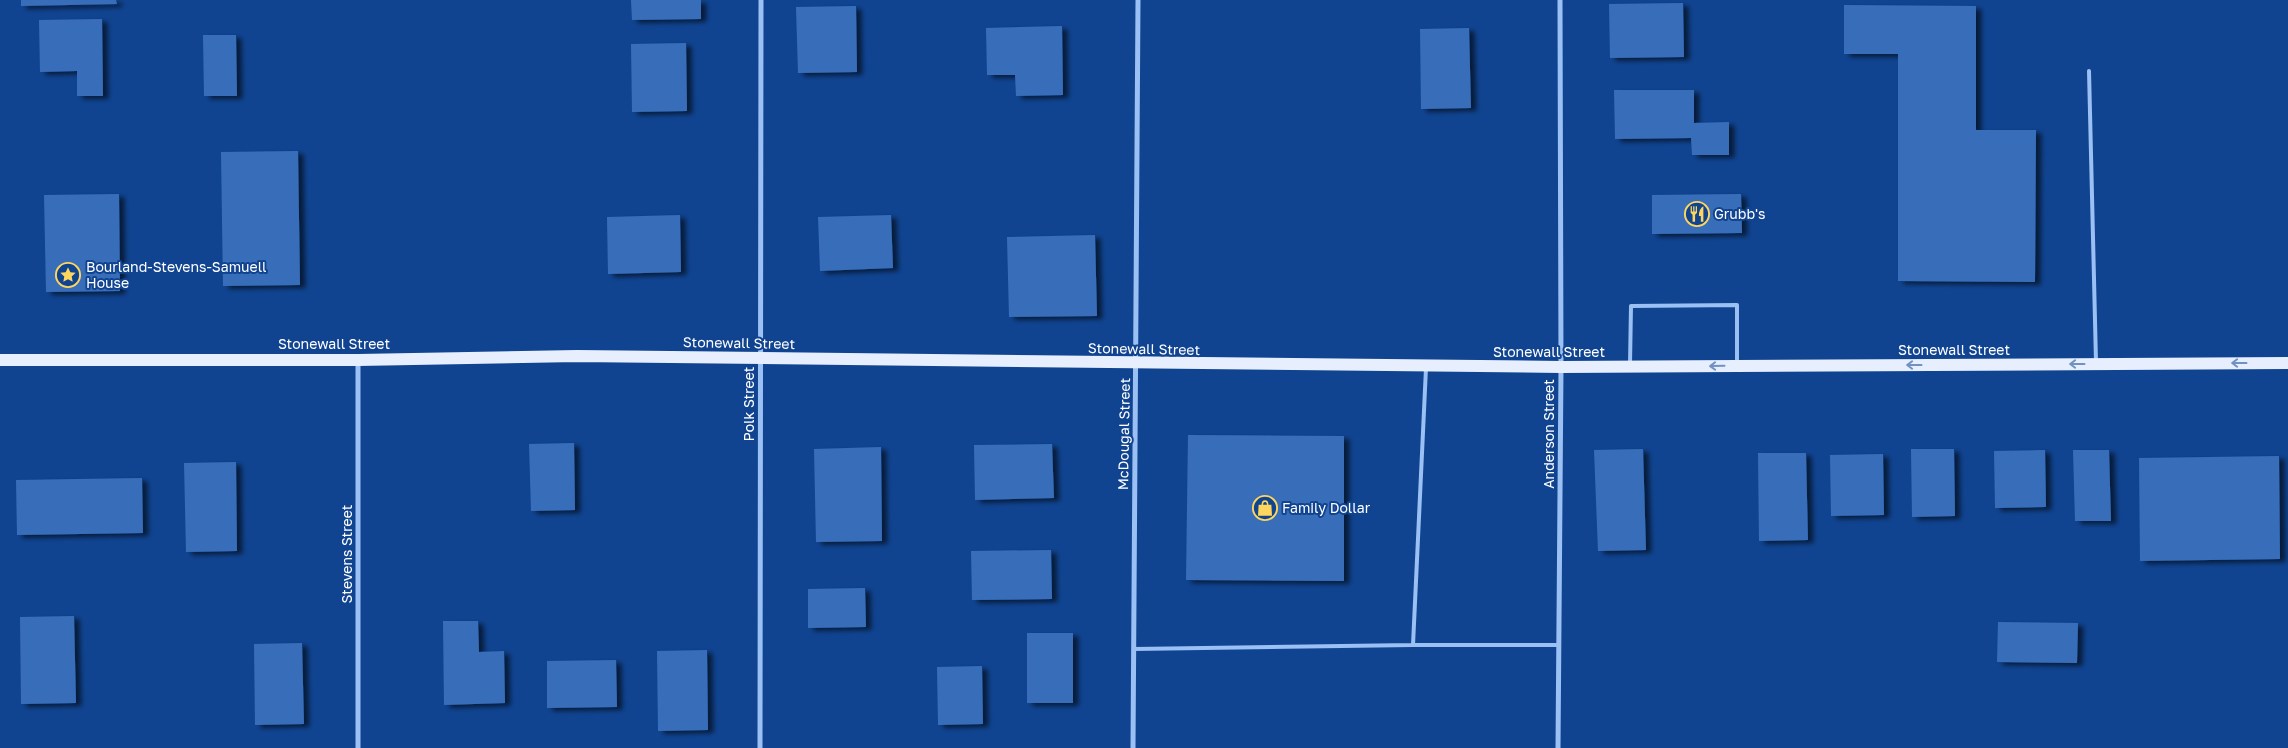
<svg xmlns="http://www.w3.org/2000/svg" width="2288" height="748" viewBox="0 0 2288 748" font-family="'Golos Text',sans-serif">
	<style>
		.building { fill: #386eb9; filter: url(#shadow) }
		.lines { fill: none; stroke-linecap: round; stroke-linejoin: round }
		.lane { stroke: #9bc0f3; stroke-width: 4 }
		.street { stroke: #9bc0f3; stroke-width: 5 }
		.primary { stroke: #e7efff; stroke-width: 12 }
		.oneway { stroke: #7191c2 }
		.labels { text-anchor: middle; stroke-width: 4; stroke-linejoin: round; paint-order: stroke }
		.poi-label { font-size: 14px; fill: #fff; stroke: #104491; text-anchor: start }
		.street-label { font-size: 14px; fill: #fff; stroke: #104491 }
	</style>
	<defs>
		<filter id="shadow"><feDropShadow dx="5.5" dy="3" stdDeviation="2.5" flood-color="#0009"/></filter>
	</defs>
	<rect width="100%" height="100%" fill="#104491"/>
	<!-- building -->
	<path class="building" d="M21,0H116L117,4L21,6Z
		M631,0H701V19L632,20Z
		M1683,3L1684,57L1610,58L1609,4Z
		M1844,5L1976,6V130H2036L2035,282L1898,281V54H1844Z
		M856,6L857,72L798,73L796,7Z
		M102,19L103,96H77V71L40,72L39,20Z
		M1062,26L1063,95L1016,96L1015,75H987L986,28Z
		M1469,28L1471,108L1421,109L1420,29Z
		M203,35H236L237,96H204Z
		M686,43L687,111L632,112L631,44Z
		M1614,90H1694V123L1729,122V155H1692L1691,138L1615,139Z
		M298,151L300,285L223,286L221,152Z
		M119,194L120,291L46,292L44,195Z
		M1741,194L1742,233L1652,234V195Z
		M680,215L681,272L608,274L607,217Z
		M891,215L893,268L820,271L818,217Z
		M1095,235L1097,316L1009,317L1007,237Z
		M1188,435L1344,436V581L1186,580Z
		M574,443L575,510L531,511L529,444Z
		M1052,444L1054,498L975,500L974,445Z
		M881,447L882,541L816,542L814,449Z
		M1643,449L1646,550L1598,551L1594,450Z
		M1911,449H1954L1955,516L1912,517Z
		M2045,450L2046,507L1995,508L1994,451Z
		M2073,450H2109L2111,521H2075Z
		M1758,453H1806L1808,540L1759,541Z
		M1883,454L1884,515L1831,516L1830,455Z
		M2279,456L2280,559L2140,561L2139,458Z
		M236,462L237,551L186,552L184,463Z
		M142,478L143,533L17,535L16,480Z
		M1051,550L1052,599L972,600L971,551Z
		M865,588L866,627L808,628V589Z
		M74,616L76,703L21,704L20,617Z
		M443,621H478L479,652L504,651L505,703L444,705Z
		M1998,622L2078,623L2077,663L1997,662Z
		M1027,633H1073V703H1027Z
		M302,643L304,724L255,725L254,644Z
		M707,650L708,730L658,731L657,651Z
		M616,660L617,707L547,708V661Z
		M982,666L983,724L938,725L937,667Z"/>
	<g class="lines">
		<!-- lane -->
		<path class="lane" d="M2089,71L2096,362
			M1630,364L1631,306L1737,305V364
			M1413,645L1426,368
			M1134,649L1413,645H1559"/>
		<!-- street -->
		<path class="street" d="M358,361V748
			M760,748L761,0
			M1133,748L1138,0
			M1558,748L1561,367L1560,0"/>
		<!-- primary -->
		<path class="primary" d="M0,360H358L577,356L1561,367L2288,363"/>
	</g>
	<!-- one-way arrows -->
	<defs><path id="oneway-shaft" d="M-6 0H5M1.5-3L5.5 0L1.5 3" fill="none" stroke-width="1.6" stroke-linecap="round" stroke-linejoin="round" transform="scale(1.25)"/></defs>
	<g class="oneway">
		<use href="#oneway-shaft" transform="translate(2239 363) rotate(180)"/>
		<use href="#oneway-shaft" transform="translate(2077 364) rotate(180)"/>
		<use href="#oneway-shaft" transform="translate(1914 365) rotate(180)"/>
		<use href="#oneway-shaft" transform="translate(1717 366) rotate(179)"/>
	</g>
	<!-- icons -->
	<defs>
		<symbol id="restaurant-ring" viewBox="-11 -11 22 22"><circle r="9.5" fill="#104491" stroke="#ffd65d" stroke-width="1.5"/><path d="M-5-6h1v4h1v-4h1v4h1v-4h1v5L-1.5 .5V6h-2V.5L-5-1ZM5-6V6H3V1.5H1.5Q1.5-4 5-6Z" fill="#ffd65d"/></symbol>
		<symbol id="sight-ring" viewBox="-11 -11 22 22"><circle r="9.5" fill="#104491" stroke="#ffd65d" stroke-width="1.5"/><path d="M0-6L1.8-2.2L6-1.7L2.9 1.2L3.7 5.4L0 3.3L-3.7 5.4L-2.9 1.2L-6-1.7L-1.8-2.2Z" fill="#ffd65d"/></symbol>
		<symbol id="shop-ring" viewBox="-11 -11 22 22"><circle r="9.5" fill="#104491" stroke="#ffd65d" stroke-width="1.5"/><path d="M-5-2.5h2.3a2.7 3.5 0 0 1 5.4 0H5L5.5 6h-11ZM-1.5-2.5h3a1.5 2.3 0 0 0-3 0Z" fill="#ffd65d"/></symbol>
	</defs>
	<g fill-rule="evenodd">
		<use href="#restaurant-ring" x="1683" y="200" width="28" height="28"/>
		<use href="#sight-ring" x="54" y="261" width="28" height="28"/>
		<use href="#shop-ring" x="1251" y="494" width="28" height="28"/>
	</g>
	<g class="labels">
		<!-- poi labels -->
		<g class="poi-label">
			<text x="1714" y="219">Grubb's</text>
			<text x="86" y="272">Bourland-Stevens-Samuell<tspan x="86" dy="16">House</tspan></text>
			<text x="1282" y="513">Family Dollar</text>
		</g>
		<!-- street labels -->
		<g class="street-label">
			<text transform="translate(739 343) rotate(1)" y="5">Stonewall Street</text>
			<text x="334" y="349">Stonewall Street</text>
			<text transform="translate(1144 349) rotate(1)" y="5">Stonewall Street</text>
			<text x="1954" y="355">Stonewall Street</text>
			<text x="1549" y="357">Stonewall Street</text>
			<text transform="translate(749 404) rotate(-90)" y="5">Polk Street</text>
			<text transform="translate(1124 434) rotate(-89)" y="5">McDougal Street</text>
			<text transform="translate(1549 434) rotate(-90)" y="5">Anderson Street</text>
			<text transform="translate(347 554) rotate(-90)" y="5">Stevens Street</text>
		</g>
	</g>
</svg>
